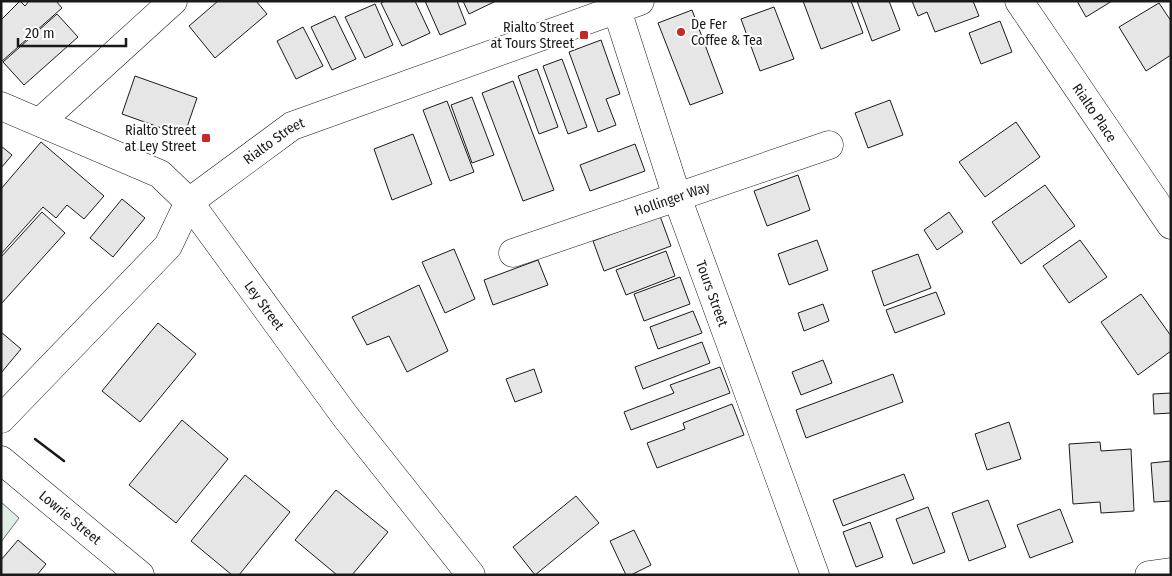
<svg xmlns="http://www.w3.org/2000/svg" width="1172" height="576" viewBox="0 0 1172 576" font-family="'Fira Sans Condensed',sans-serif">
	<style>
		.green { fill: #e0efe3; stroke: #6a6a6a }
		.building { fill: #e6e6e6; stroke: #1a1a1a }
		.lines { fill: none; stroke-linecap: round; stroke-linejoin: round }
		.street-casing { stroke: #1a1a1a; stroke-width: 29 }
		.secondary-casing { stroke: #1a1a1a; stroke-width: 29 }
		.street { stroke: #fff; stroke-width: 28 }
		.secondary { stroke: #fff; stroke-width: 28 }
		.wall { stroke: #1a1a1a; stroke-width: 2.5 }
		.poi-dot { fill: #c62828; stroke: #fff; stroke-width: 2 }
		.labels { text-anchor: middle; stroke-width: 4; stroke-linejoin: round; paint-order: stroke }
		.poi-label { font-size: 14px; fill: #1a1a1a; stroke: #fff; text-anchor: end }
		.street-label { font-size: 14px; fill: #1a1a1a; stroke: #fff }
	</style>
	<rect width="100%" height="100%" fill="#fff"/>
	<!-- green -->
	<path class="green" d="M1,502L19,518L1,542Z"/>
	<!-- building -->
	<path class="building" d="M20,1L25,6L29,1H56L62,8L1,62V20Z
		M218,1H256L267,14L215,58L189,26Z
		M385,1H415L430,33L402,46L381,3Z
		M425,1H457L466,24L440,35Z
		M463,1H496L469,14Z
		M803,1H851L863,33L821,49Z
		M857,1H889L900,30L872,41Z
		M912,1H973L979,16L935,32L927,12L918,16Z
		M1077,1H1112L1086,17Z
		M1159,3L1171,21V55L1146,71L1119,27Z
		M375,4L393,45L365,58L345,17Z
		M774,7L794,59L760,71L741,19Z
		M692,10L723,93L690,105L658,23Z
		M57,14L78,37L24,85L3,62Z
		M335,16L356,59L332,70L311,27Z
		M1000,21L1012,52L981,64L969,33Z
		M303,27L323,66L296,79L277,41Z
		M601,40L620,94L606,99L616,125L598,132L569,52Z
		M562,59L587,127L568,134L543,66Z
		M537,69L558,127L539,134L518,76Z
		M135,76L197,98L184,136L122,114Z
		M513,81L554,190L523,201L482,93Z
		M472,97L494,155L472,163L451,105Z
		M890,100L903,135L868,148L855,113Z
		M447,101L474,172L450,181L423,110Z
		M1016,122L1040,157L985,197L959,162Z
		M413,134L432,184L392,200L374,149Z
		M41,142L104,196L84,219L67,205L56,218L43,207L1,254V189Z
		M635,144L645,171L590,191L580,165Z
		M1,146L12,155L1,168Z
		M798,175L810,210L767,226L754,191Z
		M1045,185L1075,226L1021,264L992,222Z
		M122,199L145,218L113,257L90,238Z
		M42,212L65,233L1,304V257Z
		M949,212L963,232L937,250L924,230Z
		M660,216L671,246L604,271L593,241Z
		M817,240L828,270L789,285L778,254Z
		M1080,240L1107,277L1069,303L1043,266Z
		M454,249L475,299L445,313L422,262Z
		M666,251L675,276L626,295L616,270Z
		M918,254L931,288L884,306L872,271Z
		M538,260L548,285L493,305L484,280Z
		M680,277L690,304L644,321L634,294Z
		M419,285L448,351L407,372L389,336L367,345L352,317Z
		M936,292L945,314L895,333L886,310Z
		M1141,294L1171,336V351L1138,375L1101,322Z
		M823,304L829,321L804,331L798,313Z
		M693,311L702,333L658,349L650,327Z
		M158,323L196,354L140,422L102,391Z
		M1,332L21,349L1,373Z
		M702,342L710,363L643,389L635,367Z
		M823,360L832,383L801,395L792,372Z
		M720,367L730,393L631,430L624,412L674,393L670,385Z
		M534,369L542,392L515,402L506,379Z
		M893,374L903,402L806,438L796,410Z
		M1171,393V413L1154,414L1153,394Z
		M732,404L744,435L657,468L647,443L685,429L683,423Z
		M182,420L228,459L176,523L129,485Z
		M1009,422L1021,459L987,470L975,434Z
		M1100,442L1101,451L1131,449L1134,511L1101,513L1100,502L1073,504L1069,444Z
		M1171,461V501L1154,502L1151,463Z
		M904,474L914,499L843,526L833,500Z
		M245,475L290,512L239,575H232L191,541Z
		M336,490L388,532L352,575H337L295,540Z
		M576,496L599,523L535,575L513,547Z
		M988,500L1006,547L969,561L952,513Z
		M928,507L945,552L913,564L896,519Z
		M1060,509L1073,542L1030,558L1017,525Z
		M870,522L883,557L856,567L843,532Z
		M634,530L651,565L631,575H626L610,541Z
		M18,540L46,564L37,575H1V560Z"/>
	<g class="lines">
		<defs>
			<g id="street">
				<path id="s1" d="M1019,1L1171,225"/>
				<path id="s2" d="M617,10L677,197L815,575"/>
				<path d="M40,122L173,1"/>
				<path id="s3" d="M189,202L345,416L471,575"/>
				<path id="s4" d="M513,253L829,145"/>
				<path id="s5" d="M1,460L140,575"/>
				<path d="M1149,575L1171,572"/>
			</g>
			<g id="secondary">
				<path d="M1,106L160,174L189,202"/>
				<path id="s6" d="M1,419L168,246L189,202L292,126L640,1"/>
			</g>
		</defs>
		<!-- street casing -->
		<use href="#street" class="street-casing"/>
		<!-- secondary casing -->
		<use href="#secondary" class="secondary-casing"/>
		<!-- street -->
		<use href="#street" class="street"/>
		<!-- secondary -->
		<use href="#secondary" class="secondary"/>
		<!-- wall -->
		<path class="wall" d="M35,439L64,461"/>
	</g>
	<!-- markers -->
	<g class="poi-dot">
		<circle cx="681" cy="32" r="5"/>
		<rect x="579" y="30" width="10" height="10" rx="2.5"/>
		<rect x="201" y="133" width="10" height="10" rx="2.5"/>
	</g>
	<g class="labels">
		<!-- poi labels -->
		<g class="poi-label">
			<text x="691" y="29" text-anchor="start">De Fer<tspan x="691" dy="16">Coffee &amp; Tea</tspan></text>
			<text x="574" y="32">Rialto Street<tspan x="574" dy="16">at Tours Street</tspan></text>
			<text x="196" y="135">Rialto Street<tspan x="196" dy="16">at Ley Street</tspan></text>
		</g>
		<!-- street labels -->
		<g class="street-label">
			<text dy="5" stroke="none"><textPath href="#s1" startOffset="135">Rialto Place</textPath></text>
			<text dy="5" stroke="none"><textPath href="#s6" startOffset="394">Rialto Street</textPath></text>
			<text dy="5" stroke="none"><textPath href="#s4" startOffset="168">Hollinger Way</textPath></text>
			<text dy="5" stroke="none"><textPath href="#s2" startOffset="299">Tours Street</textPath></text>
			<text dy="5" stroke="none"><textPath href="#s3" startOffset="128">Ley Street</textPath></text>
			<text dy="5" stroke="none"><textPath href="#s5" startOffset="90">Lowrie Street</textPath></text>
		</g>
	</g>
	<!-- border -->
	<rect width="1172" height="576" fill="none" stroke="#1a1a1a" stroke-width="5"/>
	<!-- scale -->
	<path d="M18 38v8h108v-8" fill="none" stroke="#1a1a1a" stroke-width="2.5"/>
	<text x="25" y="38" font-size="15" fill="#1a1a1a" stroke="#ffffff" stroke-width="4" paint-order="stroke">20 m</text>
</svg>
